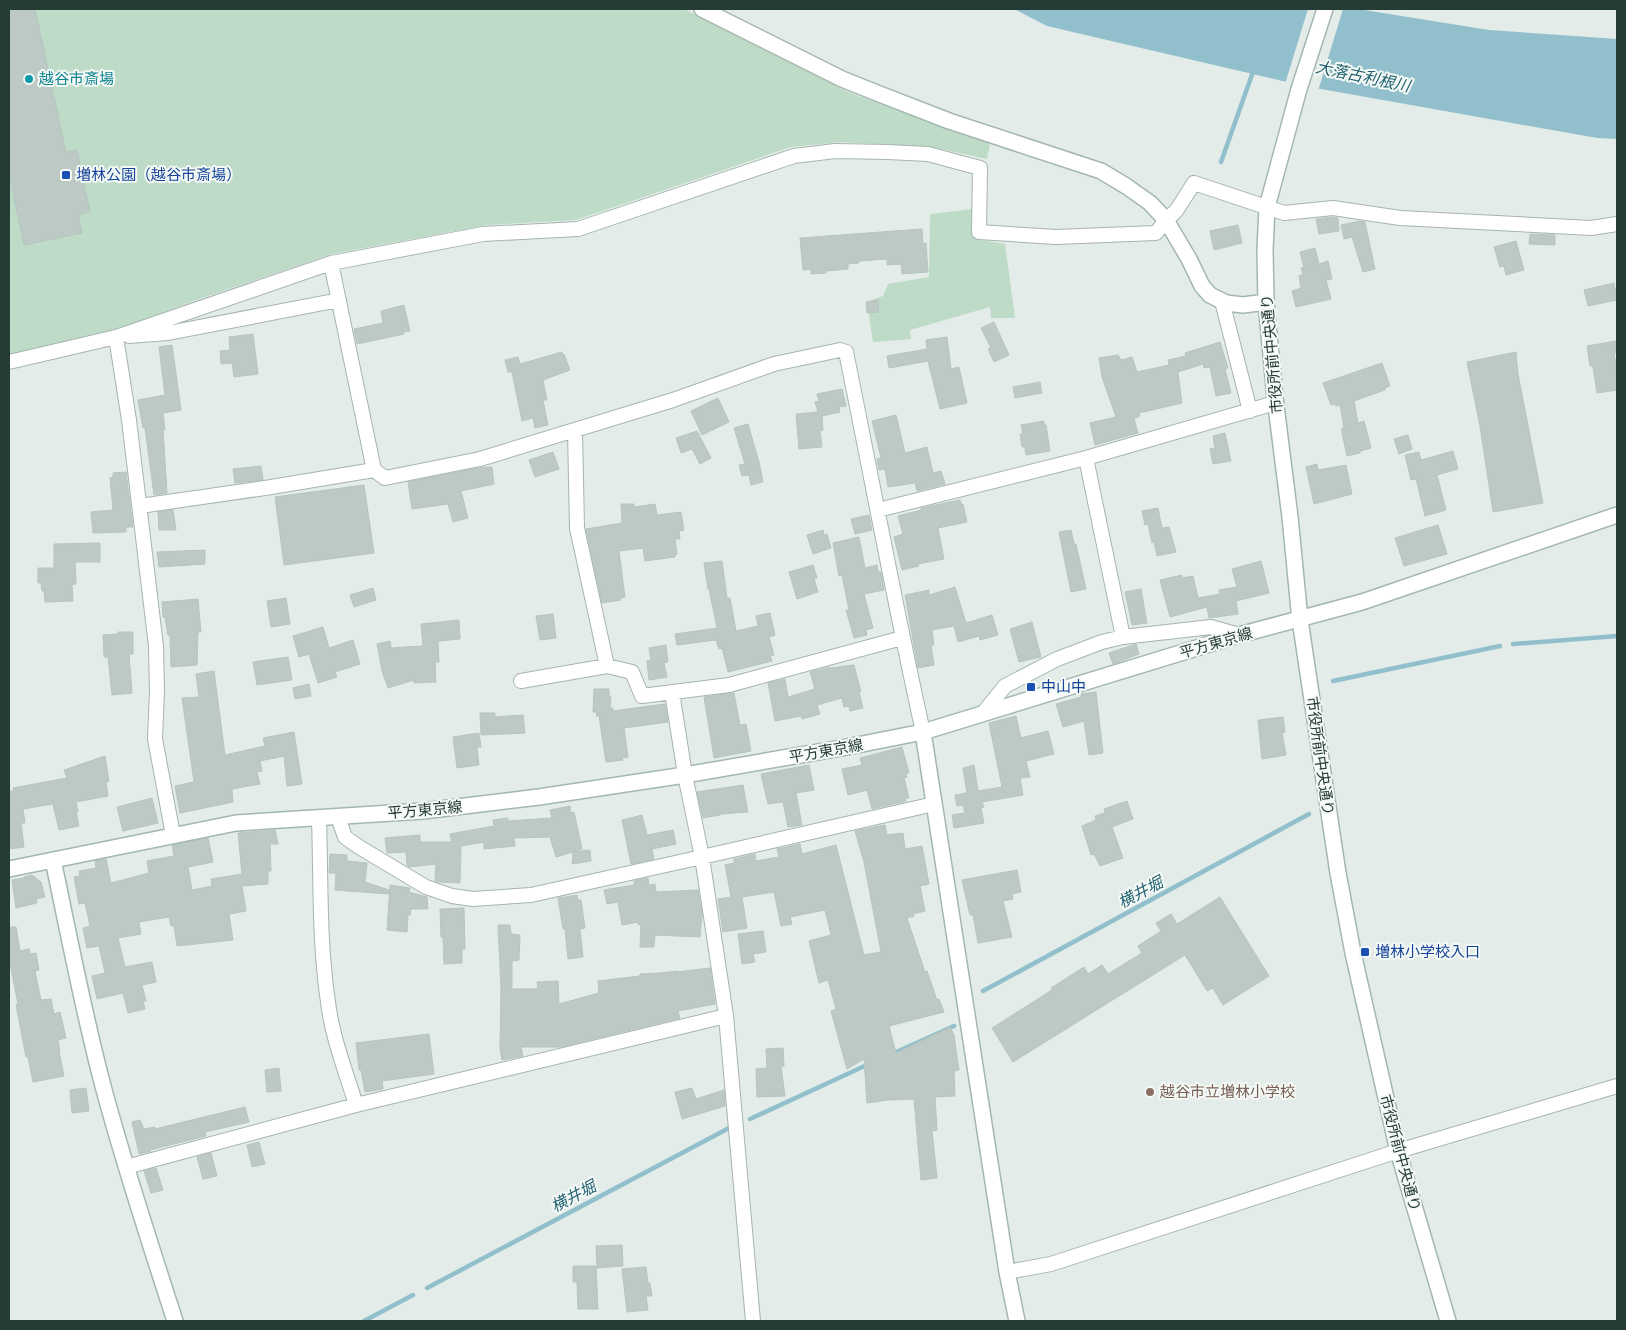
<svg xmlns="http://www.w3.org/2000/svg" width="1626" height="1330" viewBox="0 0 1626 1330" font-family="'DejaVu Sans','Noto Sans JP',sans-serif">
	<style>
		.green { fill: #bedbc7 }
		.water { fill: #91c0cc }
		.pier { fill: #e3ece8 }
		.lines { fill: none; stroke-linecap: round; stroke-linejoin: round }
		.stream { stroke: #91c0cc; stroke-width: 4.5 }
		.building { fill: #bcc9c5; stroke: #b6c5c0 }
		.street-casing { stroke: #a6b4af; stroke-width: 16 }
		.secondary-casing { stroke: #a3b7b1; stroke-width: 18 }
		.street { stroke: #fff; stroke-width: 14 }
		.secondary { stroke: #fff; stroke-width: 15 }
		.culture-dot { fill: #0f9aa8; stroke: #f4f9f6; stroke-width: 2 }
		.transit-dot { fill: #1a4fb4; stroke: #f4f9f6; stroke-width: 2 }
		.education-dot { fill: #8d6e63; stroke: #f4f9f6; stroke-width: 2 }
		.labels { text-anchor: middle; stroke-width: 4; stroke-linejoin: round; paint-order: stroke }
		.culture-label { font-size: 15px; fill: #0d838f; stroke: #f4f9f6; text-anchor: start }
		.transit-label { font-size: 15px; fill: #164399; stroke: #f4f9f6; text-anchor: start }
		.street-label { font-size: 15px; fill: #253c36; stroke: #f4f9f6 }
		.education-label { font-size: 15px; fill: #785e54; stroke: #f4f9f6; text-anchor: start }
		.water-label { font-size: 16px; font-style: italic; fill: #246272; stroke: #f4f9f6 }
	</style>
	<rect width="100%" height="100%" fill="#e3ece8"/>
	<!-- green -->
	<path class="green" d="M9,9H684L848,92L990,144L987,159L931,147L841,142L791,147L576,220L487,225L332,254L202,298L120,328L9,356Z
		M972,209L975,239L1005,244L1015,318H991L990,307L910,330L911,339L873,342L867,302L883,296L888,284L929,277L930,214Z"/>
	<!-- water -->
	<path class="water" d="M1014,9H1358L1489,30L1617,39V139L1597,138L1304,86L1047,26Z"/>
	<!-- pier -->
	<path class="pier" d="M1308,9H1343L1318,91L1285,84Z"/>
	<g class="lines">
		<!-- stream -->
		<path class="stream" d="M1221,162L1254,69
			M1513,644L1617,636
			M1333,681L1500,646
			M983,991L1309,814
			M892,1054L954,1026
			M750,1119L869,1064
			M427,1288L731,1127
			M364,1321L413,1295"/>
	</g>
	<!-- building -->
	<path class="building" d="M9,9H35L66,152L77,150L90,212L78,215L82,233L24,245L9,173Z
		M1333,217L1338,218L1339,231L1319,234L1316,219Z
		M1360,221L1365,222L1375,269L1363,272L1352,237L1344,239L1341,225Z
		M1238,225L1242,243L1214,250L1210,231Z
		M922,229L923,244L926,243L928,272L902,274L901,264L887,265V259L859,261V263L848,264V269L826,271V273L811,274V269L803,270L800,238Z
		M1530,234L1555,235V245L1529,244Z
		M1516,241L1524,270L1506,275L1504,266L1500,267L1494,247Z
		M1315,248L1319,264L1328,261L1332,279L1326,280L1331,299L1296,307L1292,291L1301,288L1299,276L1303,274L1301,268L1304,267L1300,252Z
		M1614,283L1617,300L1588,306L1584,290Z
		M878,300L879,312L867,313L866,302Z
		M404,305L410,331L403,332L404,334L357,344L354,329L383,323L381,311Z
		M994,322L1009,355L994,362L988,349L991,348L981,328Z
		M253,334L258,374L234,377L232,363L221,364L220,351L230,350L229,337Z
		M947,337L951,369L959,367L967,403L940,409L928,361L889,368L887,356L927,349L926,340Z
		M1616,341L1617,352L1614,353L1617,374V390L1597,393L1593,366H1590L1587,346Z
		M1220,342L1228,368L1225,369L1231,393L1216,396L1210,367L1204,368L1203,364L1178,372L1182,403L1139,413L1140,416L1134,419L1138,433L1095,445L1090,423L1116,417L1102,377L1099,358L1118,355L1121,360L1132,357L1137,372L1169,365L1168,360L1186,356L1185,353Z
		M172,345L181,410L163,413L165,430H163L167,493L154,495L145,428H143L138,400L165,395L159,347Z
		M562,352L563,355L564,354L570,370L543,380L547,400H543L548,425L535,428L533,418L522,421L512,372H508L505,360L518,357L520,364Z
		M1516,352L1518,374L1543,503L1493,512L1480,426L1467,362Z
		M1382,363L1390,386L1385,388V390L1354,401L1358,423L1364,421L1371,448L1360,451V453L1347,456L1342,433V428H1344L1340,405L1336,406L1335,404L1331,405L1323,383Z
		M1040,382L1042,393L1015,398L1013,387Z
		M842,389L846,406L839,407L840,412L822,416L823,430L820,431L822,447L799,449L796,414L818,412L815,402L819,401L817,394Z
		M718,398L729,422L702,435L691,411Z
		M896,415L905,453L927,447L933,473L941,471L945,484L917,491L915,483L888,487L885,469L879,470L877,459L881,458L872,421Z
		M1044,421V425H1046L1050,451L1026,455L1025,447H1022L1020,434H1023L1021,425Z
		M748,424L759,462L763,482L751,485L749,475L742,476L739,465L745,464L734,428Z
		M697,431L711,458L700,464L692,449L681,453L676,438Z
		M1225,433L1231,461L1213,464L1210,449L1215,448L1213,436Z
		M1408,435L1412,449L1399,454L1394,439Z
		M1453,451L1458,469L1437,475L1446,510L1425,516L1416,479L1411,480L1405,455L1419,452L1421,460Z
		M553,452L559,469L535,477L529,460Z
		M1317,464L1318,470L1346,465L1352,494L1314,504L1306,467Z
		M261,466L263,480L235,483L233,469Z
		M492,467L494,484L461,491L468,518L453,522L448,504L412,509L408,482L478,468Z
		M126,472L133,527H126V532L93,533L91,512L113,510L110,478L113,477V473Z
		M364,485L374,553L284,565L275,497Z
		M960,500L961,504H963L967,522L938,528L944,559L918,564L919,566L902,570L894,537L903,534L898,516L921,510V508Z
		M621,504H634V507L655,504L657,515L681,512L684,530L679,531L680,539H675L677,554L675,555V557L645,561L643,548L619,551L625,597L620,598L621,600L602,603L586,529L622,523Z
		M1158,508L1162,528L1169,527L1176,552L1157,556L1154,542L1152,543L1148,524L1145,525L1142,511Z
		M173,510L176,530H159L158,512Z
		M869,515L872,530L855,534L851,519Z
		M1438,525L1447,554L1404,566L1395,538Z
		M823,530L824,535L827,534L831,548L813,554L807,535Z
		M1071,530L1074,544H1076L1086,589L1071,592L1059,532Z
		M859,537L865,568L877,565L878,572H881L884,590L864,594L873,628L866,630L867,635L854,638L846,610H849L842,575L839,576L833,543Z
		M100,543V562H75L76,584L72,585L73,601L45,602L44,591H42L41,583H38V568H54V544Z
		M205,550V564L159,567L157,552Z
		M722,561L727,598H730L736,631L758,626L756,616L770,613L775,635L769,637L774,655L770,656L772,661L728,672L722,648L719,649L716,640L677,645L675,634L717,628L709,589H708L704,563Z
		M1261,561L1269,593L1236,601L1238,614L1209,618L1207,607L1170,617L1160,580L1182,575V578L1193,576L1198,598L1220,594L1219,590L1237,587L1232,569Z
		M813,565L817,578L814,579L818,592L797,599L789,572Z
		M955,587L966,623L992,615L998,635L980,640L979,636L958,642L954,626L932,630L934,645H931L934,665L918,668L905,595L929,590V595Z
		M373,588L376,600L354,607L350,595Z
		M1141,589L1147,623L1132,625L1125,592Z
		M286,598L290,624L271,627L267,601Z
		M198,599L201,632H198L197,665L171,667L170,635H168L165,617H163L162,602Z
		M553,614L556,638L540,640L536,616Z
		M459,620L460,639L438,641L439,662H435L436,682L414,683V680L388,688L382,671L377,644L390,641L391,648L423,646L421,624Z
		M1032,622L1041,657L1019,662L1010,629Z
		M323,627L329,648L353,640L360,664L335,672L337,677L318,683L309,654L299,657L293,636Z
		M118,632H133V654H129L132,693L112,695L108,657H104L103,635L118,634Z
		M1136,644L1139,654L1113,664L1109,653Z
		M666,645L668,662L664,663L667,677L649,680L647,661L651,660L649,648Z
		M288,657L292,680L257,685L253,662Z
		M854,665L861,692H859L863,708L850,711L849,706L844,707L842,698L817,705L820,714L802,719L801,716L775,721L768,683L785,679L788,697L815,689L810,672L830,667L831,668Z
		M214,671L225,755L265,746L263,738L294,732L302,784L287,786L284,756L260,761L262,771L257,772L260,784L232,789L233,802L180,813L175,786L194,782L182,698L199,697L196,674Z
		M309,684L311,696L295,699L293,688Z
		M594,689H609V697H611L610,708H613V711L665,704L668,722L624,728L628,757L622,758L623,760L606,762L599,716H596L597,712H593Z
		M1096,692L1103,753L1089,755L1084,721L1063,727L1056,704L1081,697V694Z
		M734,693L740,725L746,724L751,751L714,758L704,697Z
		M480,713H495V717L523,715L525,733L481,735Z
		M1016,716L1021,738L1048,731L1054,754L1026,761L1030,777L1020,778L1023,795L982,802L984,807L981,808L984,823L954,828L952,815L965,813L963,805L957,806L955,795L967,793L963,768L974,765L978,791L1002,787L989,723Z
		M1283,717L1285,732L1282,733L1286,755L1262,759L1258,720Z
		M479,733L481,747H477L479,765L457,768L453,737Z
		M902,747L909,773H906L907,777L904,778L909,798H905L906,801L872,809L867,790L848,795L842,769L862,765L860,758Z
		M105,756L109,781L106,782L108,796L76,802L78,812H76L79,826L59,830L53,804L23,809L25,823H21L24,847L9,849V791H14L13,788L67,778L64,770Z
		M809,765L814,790L796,793L802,825L788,827L783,802L768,804L761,774Z
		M743,785L748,812L720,814V815L703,818L697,792Z
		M152,798L158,823L123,831L117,807Z
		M1127,801L1133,819L1112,827L1123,858L1100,866L1094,854L1091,855L1082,826L1096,820L1095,816L1105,813L1104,809Z
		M570,806L571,813L574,812L582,849L573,852L590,850L591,861L572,864L573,852L556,857L550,837L514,838L515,846L484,849V842L461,846L460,883L439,882L435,881L436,864L409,867L407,865L406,852L387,853L385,838L420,835V842H452L450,834L494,826L493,820L508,818V821L552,818L550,810Z
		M642,815L647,835L673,830L676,844L652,849L654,859L631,864L622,820Z
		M885,825L887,835L903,833L905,849L922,846L929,884L920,886L925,911L913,914L914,916L907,918L925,972L927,971L937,1000L939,999L944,1012L889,1026L896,1053L950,1027L954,1035L956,1050L959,1070L954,1071L955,1096L935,1097L937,1130L932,1131L937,1178L921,1180L914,1099L888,1100L867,1103L864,1059L847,1069L831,1011L836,1009L828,980L819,983L809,941L831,935L825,910L790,917L792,924L781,926L774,892L742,897L747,928L723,932L718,899L731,897L725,865L734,863V859L755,854L756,861L779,857L777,849L800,844L802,854L836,845L864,955L881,952L864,862L855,831Z
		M275,830L278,844H270L271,871H268V884L242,886L246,911L229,914L233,940L177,946L174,926H171L169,917L139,922L141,934L118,938L125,967L152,962L156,982L142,985L146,1001H143L145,1009L128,1013L123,993L97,999L92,976L105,973L99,946L87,948L83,928L90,926L85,903L79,904L74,877L80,876L79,871L96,868L95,861L106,859L111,883L149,873L147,861L174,856L172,845L208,838L213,862L188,867L192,890L212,886L211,879L242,874L238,833Z
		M330,854L347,855V861L367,863L365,882L389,890V894L335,890L336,873H329Z
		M1017,870L1021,892L1012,894L1013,899L1003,901L1012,937L978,943L973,915H970L962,880Z
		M32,875L41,882L45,897L36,899L37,903L16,908L12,880L24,878V877Z
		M648,878L649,885L655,884L656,892L698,890L702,914L700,937L655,935L654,947H640L641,924L638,925V922L622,925L618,902L607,904L604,890L634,885V881Z
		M390,885L410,888L409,892L427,897L428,909H411L410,915H408L407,932L387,930Z
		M577,895L578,900H581L585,928L580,929L583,957L568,959L565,929H563L558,898Z
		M1220,897L1269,976L1223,1005L1213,988L1207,991L1185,955L1013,1062L992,1028L1052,990L1051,988L1084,967L1088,974L1102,965L1108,974L1142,953L1138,946L1161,931L1156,923L1171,914L1177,924Z
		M464,908L465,949H462V963L444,964L443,937H441L440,909Z
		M498,925H510L511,934L520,935L519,960L512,961V989H538L537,982L558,981L559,1004L599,993L598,981L640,976V974L660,973L678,971V972L710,968L715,1004L678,1011L680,1018L560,1047H521L523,1056L502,1060L500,1048L501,989Z
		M9,927H16L20,951L29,949L30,954L36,953L39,970L35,971L41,1000L51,999L54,1014L60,1012L66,1038L58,1040L60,1051H59L64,1076L33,1082L28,1057H26L16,1005L18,1004L9,958Z
		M763,931L766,952L753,954L755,962L742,964L738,934Z
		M429,1034L434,1074L382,1081L383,1089L365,1092L361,1070H359L356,1043Z
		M783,1048L784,1066H781L785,1096L757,1097L756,1069L767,1068L766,1049Z
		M279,1068L281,1091L267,1092L265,1070Z
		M86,1088L89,1111L72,1113L70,1090Z
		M692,1088L696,1099L724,1090L725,1106L682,1119L675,1092Z
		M245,1107L249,1122L205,1132L206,1136L150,1150L151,1151L139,1154L132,1122L140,1120L144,1129L155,1127V1129Z
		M259,1142L265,1164L252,1167L247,1145Z
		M211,1153L217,1176L203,1179L197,1157Z
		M156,1168L163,1190L151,1193L144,1171Z
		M622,1245L623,1266L597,1268L596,1246Z
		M573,1266H596L598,1309H578L577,1282H573Z
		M646,1267L648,1283H650L652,1296H646L648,1310L627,1312L622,1269Z"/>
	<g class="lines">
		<defs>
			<path id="street" d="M331,263L374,470L385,478L480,459L673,400L774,364L840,350L846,352C872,479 895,606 923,732
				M1222,301L1250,411
				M129,336L168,333L339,300
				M116,337L129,420L156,646L157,691L155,739L173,835
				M9,362L116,337L331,263L483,234L578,229L794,156L835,151L888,152L928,154L980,168L979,232L1056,237L1156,233L1166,220L1176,211L1194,183L1284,213L1333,208L1400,218L1591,228L1617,224
				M575,431L577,528L607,666
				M1086,458L1123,637L1211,627L1239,635
				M140,506L265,488L374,470
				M878,510L1086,458L1275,403
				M521,681L607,666L632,672L642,696L729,685L902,638
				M672,692L685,775L702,857L726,1016L753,1321
				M984,712L1005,686L1057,659L1102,642L1123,637
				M338,817L345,837L359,847L426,887L452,896L473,899L531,895L702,857L934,804
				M319,819C321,879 319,942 328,1002C332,1037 346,1072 356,1105
				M126,1167L356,1105L726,1016
				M1007,1272L1051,1264L1398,1151L1617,1086"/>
			<path id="secondary" d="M702,9L842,79L877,93L949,121L1101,171L1126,186L1150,203L1166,220L1189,259L1202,286L1210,295L1226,303L1243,305L1266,302
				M1325,9L1299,89L1267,207L1265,250L1266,302L1275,398L1290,517L1300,620L1338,873L1353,953L1398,1151L1448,1321
				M923,732L1007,1272L1017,1321
				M53,860C69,935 83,1011 103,1086C124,1165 150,1243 175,1321
				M9,869L236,823L423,811L539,797L685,775L847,747L923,732L1239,635L1362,602L1617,515"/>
		</defs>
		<!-- street casing -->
		<use href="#street" class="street-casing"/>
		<!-- secondary casing -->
		<use href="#secondary" class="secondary-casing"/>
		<!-- street -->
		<use href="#street" class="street"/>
		<!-- secondary -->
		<use href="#secondary" class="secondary"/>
	</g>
	<!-- markers -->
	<circle class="culture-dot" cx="29" cy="79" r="5"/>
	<g class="transit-dot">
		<rect x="61" y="170" width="10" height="10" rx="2.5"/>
		<rect x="1026" y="682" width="10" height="10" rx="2.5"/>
		<rect x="1360" y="947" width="10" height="10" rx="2.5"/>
	</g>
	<circle class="education-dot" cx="1150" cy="1092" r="5"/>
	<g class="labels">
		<!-- culture labels -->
		<g class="culture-label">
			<text x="39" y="84">越谷市斎場</text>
		</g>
		<!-- transit labels -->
		<g class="transit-label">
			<text x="76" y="180">増林公園（越谷市斎場）</text>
			<text x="1041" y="692">中山中</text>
			<text x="1375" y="957">増林小学校入口</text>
		</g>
		<!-- street labels -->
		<g class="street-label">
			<text transform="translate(1272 354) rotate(-95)" y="5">市役所前中央通り</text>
			<text transform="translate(1216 643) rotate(-16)" y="5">平方東京線</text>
			<text transform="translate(826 751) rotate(-10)" y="5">平方東京線</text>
			<text transform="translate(1320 756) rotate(82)" y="5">市役所前中央通り</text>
			<text transform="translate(425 810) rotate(-5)" y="5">平方東京線</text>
			<text transform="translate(1400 1153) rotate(75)" y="5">市役所前中央通り</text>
		</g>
		<!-- education labels -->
		<g class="education-label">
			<text x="1160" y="1097">越谷市立増林小学校</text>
		</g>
		<!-- water labels -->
		<g class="water-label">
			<text transform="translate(1363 76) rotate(12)" y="6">大落古利根川</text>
			<text transform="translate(1140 892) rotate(-28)" y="6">横井堀</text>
			<text transform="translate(573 1196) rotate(-28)" y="6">横井堀</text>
		</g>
	</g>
	<!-- border -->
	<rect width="1626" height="1330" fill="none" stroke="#253c36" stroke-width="20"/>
</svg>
